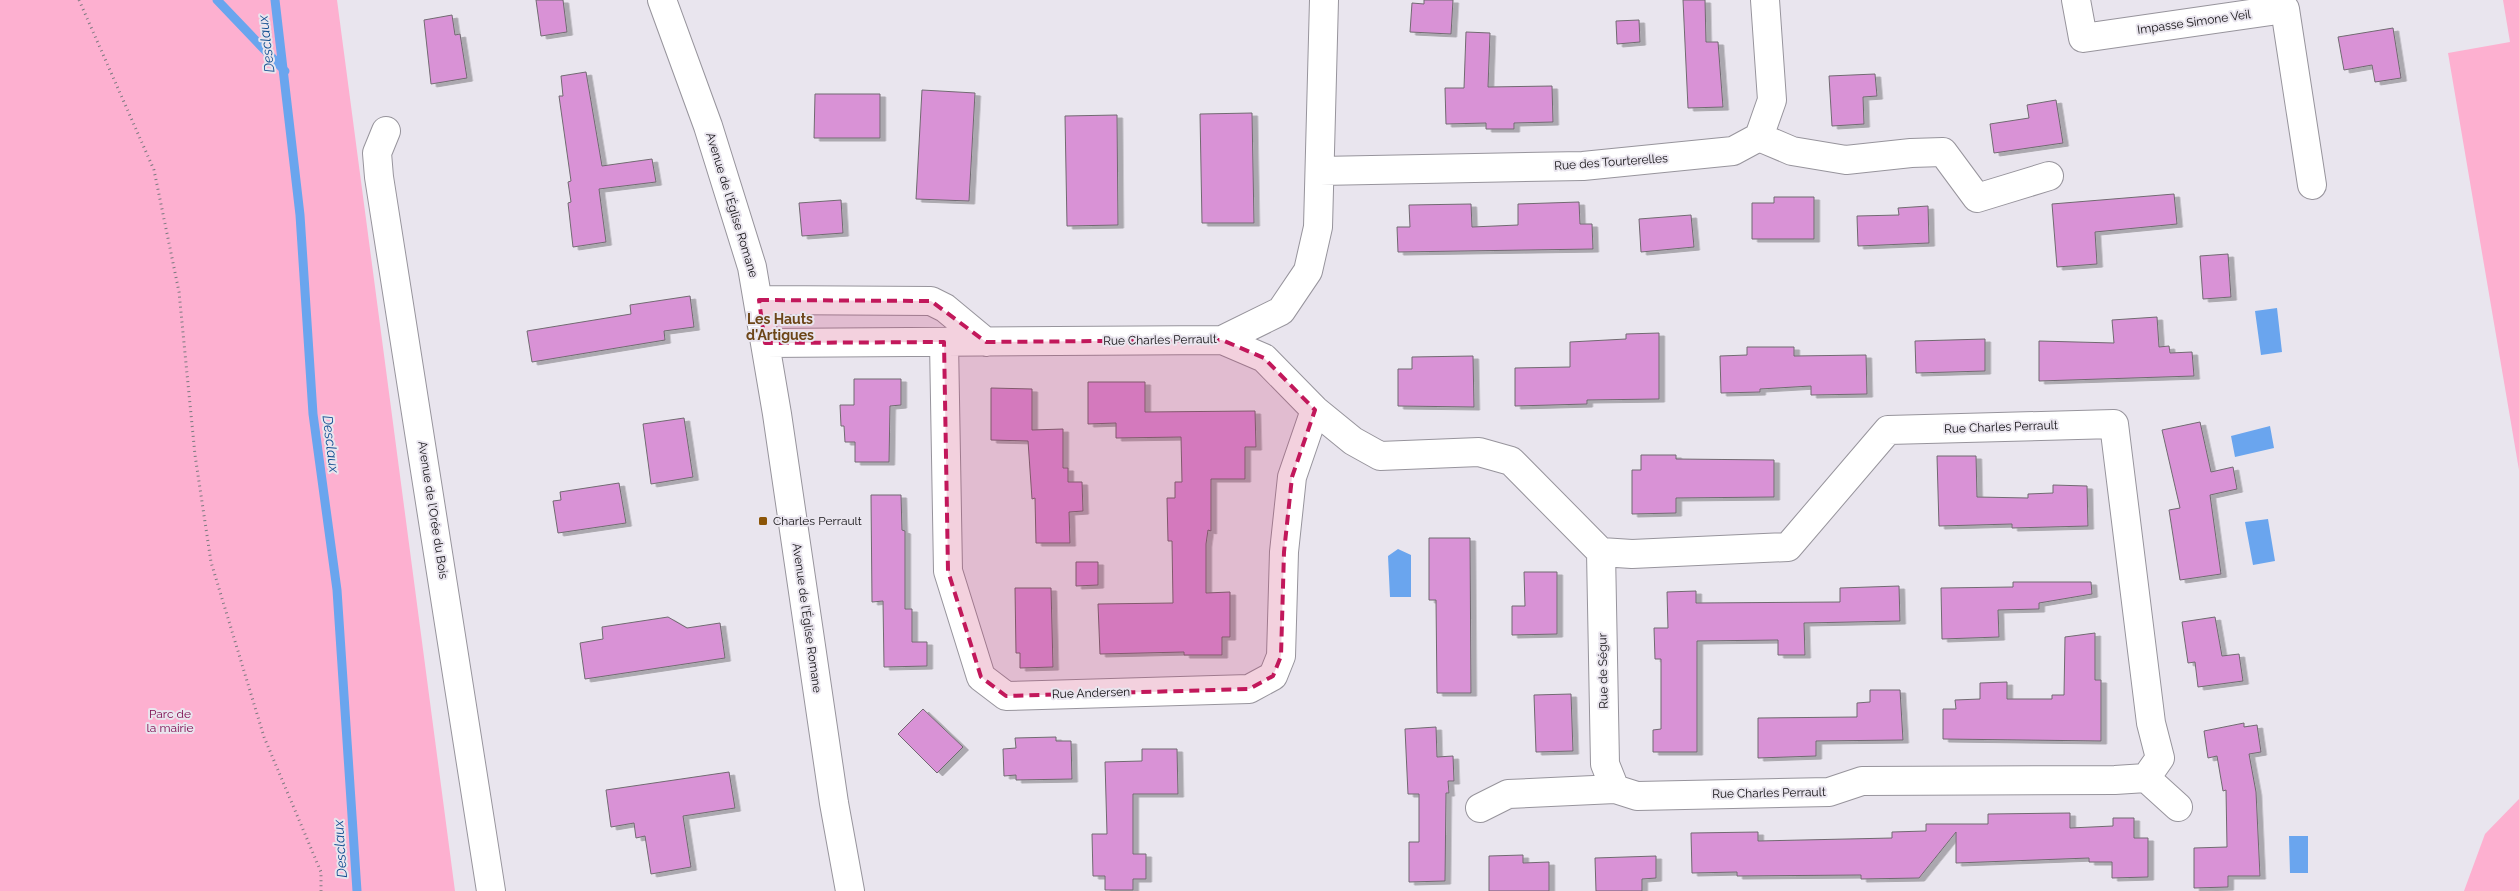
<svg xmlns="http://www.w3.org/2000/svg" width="2519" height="891" viewBox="0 0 2519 891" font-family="Raleway,sans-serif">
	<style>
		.green { fill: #fdb0d0 }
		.water { fill: #6aa5ee }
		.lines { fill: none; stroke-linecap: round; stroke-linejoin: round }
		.stream { stroke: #6aa5ee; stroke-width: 9 }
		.building { fill: #d992d6; stroke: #716a71; filter: url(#shadow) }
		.minor-casing { stroke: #97949c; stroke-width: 30 }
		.path { stroke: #7d7a80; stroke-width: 3; stroke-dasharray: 1 4; stroke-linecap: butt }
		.minor { stroke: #fff; stroke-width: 28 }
		.marked { fill: #c2185b; fill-opacity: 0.2; stroke: #c2185b; stroke-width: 4; stroke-dasharray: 10 6; stroke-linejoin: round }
		.poi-dot { fill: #8c5507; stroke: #e9e5ee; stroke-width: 2 }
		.labels { text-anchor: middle; stroke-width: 4; stroke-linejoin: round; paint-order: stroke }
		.street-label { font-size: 12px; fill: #121013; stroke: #e9e5ee }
		.poi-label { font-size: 12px; fill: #121013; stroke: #e9e5ee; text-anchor: start }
		.park-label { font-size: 12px; fill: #79044a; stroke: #e9e5ee }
		.water-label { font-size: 14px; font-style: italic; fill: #104d8f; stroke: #e9e5ee }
		.neighbourhood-label { font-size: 14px; font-weight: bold; fill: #6c4517; stroke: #e9e5ee }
	</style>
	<defs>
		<filter id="shadow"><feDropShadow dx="5.5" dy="3" stdDeviation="0" flood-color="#0004"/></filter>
	</defs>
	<rect width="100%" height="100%" fill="#e9e5ee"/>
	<!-- green -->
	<path class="green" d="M0,0H337L455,891H0Z
		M2503,0H2519V470L2448,53L2510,42Z
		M2519,799V891H2464L2485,834Z"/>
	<!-- water -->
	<path class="water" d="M2277,308L2282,352L2261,355L2255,311Z
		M2270,426L2274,448L2235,457L2231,436Z
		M2268,519L2275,561L2253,565L2245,522Z
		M1398,549L1411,555V597H1390L1388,556Z
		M2289,836H2308V873H2290Z"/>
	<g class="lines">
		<!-- stream -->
		<path class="stream" d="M217,0L285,71
			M275,0L300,215L313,414L337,590L357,891"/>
	</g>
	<!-- building -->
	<path class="building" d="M536,0H563L567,32L541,36Z
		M1424,0H1453L1451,34L1410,32L1412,3L1424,4Z
		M1683,0H1705L1706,42H1718L1723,107L1688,108Z
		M452,15L455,35L460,34L467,78L431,84L424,20Z
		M1639,20L1640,42L1617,44L1616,21Z
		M2393,28L2401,78L2375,82L2372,65L2344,70L2338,37Z
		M1466,32L1490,33L1488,87L1552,86L1553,122L1514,123V129H1486V123L1446,124L1445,88H1464Z
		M586,72L602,166L652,159L656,182L599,189L606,242L573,247L568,203L571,202L568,182L571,181L559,96H563L561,76Z
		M1875,74L1877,96L1863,97L1864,124L1832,126L1829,76Z
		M922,90L975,93L969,201L916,199Z
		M815,94H880V138H814Z
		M2056,100L2063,143L1994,153L1990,124L2029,118L2027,105Z
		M1252,113L1254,223H1202L1200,114Z
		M1117,115L1118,225L1067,226L1065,116Z
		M2174,194L2177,224L2095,232L2097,264L2057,267L2052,204Z
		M1774,197H1814V239H1752V203H1774Z
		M841,200L843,233L802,236L799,203Z
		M1579,202L1580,224H1592L1593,249L1398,252L1397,227H1410L1409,205L1471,204L1472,227L1518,225V204Z
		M1928,206L1929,243L1858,246L1857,216L1899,215L1898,208Z
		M1691,215L1694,247L1641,252L1639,219Z
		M2228,254L2231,297L2203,299L2200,256Z
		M690,296L694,327L664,331L665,340L532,362L527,331L631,314L630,305Z
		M2157,317L2159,347L2169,346L2170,353L2192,352L2194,376L2039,381V341L2114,343L2112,320Z
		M1659,333V399L1587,400V404L1515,406V368L1570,367V342L1626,339V334Z
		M1985,339V371L1916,373L1915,341Z
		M1747,347H1794V356L1866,355L1867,394L1811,395V386L1760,389V392L1721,393L1720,356L1747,355Z
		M1473,356L1474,407L1398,406V369H1412V357Z
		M854,379H901V405L890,406L889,462H855V442H845L844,426H841L840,405H854Z
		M1088,382H1145V412L1255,411L1256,447H1245V479H1211V531L1208,530L1206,544V593L1230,592V637H1222V655H1184V652L1100,654L1098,604L1173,603L1172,541H1168L1167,498H1175V482H1182L1181,437L1116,438V423L1088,424Z
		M991,388L1032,389V430L1063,429V468H1068V482H1082L1083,511L1069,512L1070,543H1036L1035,498L1032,499L1028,441L991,440Z
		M684,418L693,477L651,484L643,424Z
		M2200,422L2211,472L2233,467L2237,489L2210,495L2221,574L2180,580L2169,510L2180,508L2162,430Z
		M1641,455H1676V459L1774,460V497L1676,498V513L1632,514V470H1641Z
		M1937,456H1976L1977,497L2028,498V494L2053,493V485L2087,486L2088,526L2012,528V524L1939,526Z
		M619,483L626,523L558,533L553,501L561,500L560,492Z
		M871,495H901L902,530L905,531V609H912V642H927V666L884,667L883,601L872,602Z
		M1429,538H1470L1471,693H1437L1436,600H1429Z
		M1076,562H1098V585L1076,586Z
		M1524,572H1557V634L1512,635V606H1525Z
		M2013,582H2091L2092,594L2039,603V609L1998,610L1999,637L1942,639L1941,588L2013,587Z
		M1899,586L1900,621L1804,623L1805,655H1778V640L1697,641V752H1653V730L1661,729V659H1655L1654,628H1668L1667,592L1696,591V603L1840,602V588Z
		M1015,588H1051L1053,667L1020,668V653H1016Z
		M668,617L687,628L720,623L725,658L585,679L580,643L603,639L602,627Z
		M2215,617L2222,656L2239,654L2243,681L2198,687L2195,662L2188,663L2182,622Z
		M2095,633V680H2101V741L1943,739V709H1956L1955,700L1980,699V683L2007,682V699H2052V695H2064L2065,637Z
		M1870,690H1900L1903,740L1816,741V756L1758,758V718L1857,717V703L1870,702Z
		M1571,694L1573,751L1536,752L1534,695Z
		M923,709L963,747L937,773L898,734Z
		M2244,723V727L2257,725L2261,752L2249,754L2256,792L2260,876H2228V887L2194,888V848L2227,847L2226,790L2223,791L2217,756L2208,758L2204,731Z
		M1436,727L1437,757L1453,756L1454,781H1448L1449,793H1446L1445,881L1409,882V842H1419V794H1408L1405,729Z
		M1056,737V741H1071L1072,779L1016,780V775L1004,776L1003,749L1016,748L1015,738Z
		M1142,749H1177L1178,794H1133V854H1146V879H1133V890H1105V876H1093L1092,834H1107L1105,762L1142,761Z
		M729,772L735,808L683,816L691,867L651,874L645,836L636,838L634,823L611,827L606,790Z
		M2070,813V828L2113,826V818H2134V838H2148V877L2112,878V862H2089V858L1956,863V832L1919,878L1861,879V875L1737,876V872L1692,873L1691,833L1758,832V841L1892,838V832L1926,831V824H1988V814Z
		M1523,855V863L1549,862V891H1489V856Z
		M1656,856V878L1642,879V891H1596L1595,858Z"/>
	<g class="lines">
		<defs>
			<path id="minor" d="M662,0L708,126L752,267L777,414L834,803L850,891
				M2076,0L2083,38L2285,9L2312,185
				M386,131L377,153L379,177L491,891
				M1759,137L1792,151L1846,160L1911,153L1943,152L1977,198L2049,176
				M1320,171L1583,166L1733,151L1759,137L1772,100L1765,0
				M759,300L931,301L945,308L986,342
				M1222,340L1281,311L1308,271L1318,227L1324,0
				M944,342L948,571L981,677L1006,696L1249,689L1273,676L1281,656L1284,552L1292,477L1315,410
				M765,343L1222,340L1264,358L1315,410L1353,441L1380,456L1479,452L1511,461L1601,552L1632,554L1788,547L1888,430L2114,424L2151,723L2160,758L2146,778L2115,780L1862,781L1829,792L1637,796L1615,789L1508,794L1480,808
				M1601,552L1605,764L1615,789
				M2146,778L2178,807"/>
		</defs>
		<!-- minor casing -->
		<use href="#minor" class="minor-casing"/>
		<!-- path -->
		<path class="path" d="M79,0L154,170L179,292L195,455L211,562L264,737L321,872V891"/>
		<!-- minor -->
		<use href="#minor" class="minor"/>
	</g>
	<!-- marked area -->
	<path class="marked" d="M759,300L931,301L986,342L1222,340L1264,358L1315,410L1292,477L1284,552L1281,656L1273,676L1249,689L1006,696L981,677L948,571L944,342L765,343Z"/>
	<!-- markers -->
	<rect class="poi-dot" x="758" y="516" width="10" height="10" rx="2.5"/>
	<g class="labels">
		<!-- street labels -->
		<g class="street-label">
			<text transform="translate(2194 22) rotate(-8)" y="4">Impasse Simone Veil</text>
			<text transform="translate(1611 162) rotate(-4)" y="4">Rue des Tourterelles</text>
			<text transform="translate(732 205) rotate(73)" y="4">Avenue de l'Église Romane</text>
			<text transform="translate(1160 340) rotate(-1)" y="4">Rue Charles Perrault</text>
			<text transform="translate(2001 427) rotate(-2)" y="4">Rue Charles Perrault</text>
			<text transform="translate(433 510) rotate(81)" y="4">Avenue de l'Orée du Bois</text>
			<text transform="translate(807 618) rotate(82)" y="4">Avenue de l'Église Romane</text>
			<text transform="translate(1603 671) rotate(-91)" y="4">Rue de Ségur</text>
			<text transform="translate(1091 693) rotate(-2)" y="4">Rue Andersen</text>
			<text transform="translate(1769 793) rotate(-1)" y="4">Rue Charles Perrault</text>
		</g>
		<!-- poi labels -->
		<g class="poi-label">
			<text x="773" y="525">Charles Perrault</text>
		</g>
		<!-- park labels -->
		<g class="park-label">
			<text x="170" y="718">Parc de<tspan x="170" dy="14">la mairie</tspan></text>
		</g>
		<!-- water labels -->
		<g class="water-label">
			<text transform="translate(266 44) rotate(-97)" y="5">Desclaux</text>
			<text transform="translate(331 444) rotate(83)" y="5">Desclaux</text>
			<text transform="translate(340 849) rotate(-94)" y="5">Desclaux</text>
		</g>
		<!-- neighbourhood labels -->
		<g class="neighbourhood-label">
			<text x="780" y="324">Les Hauts<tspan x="780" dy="16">d'Artigues</tspan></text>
		</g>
	</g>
</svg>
